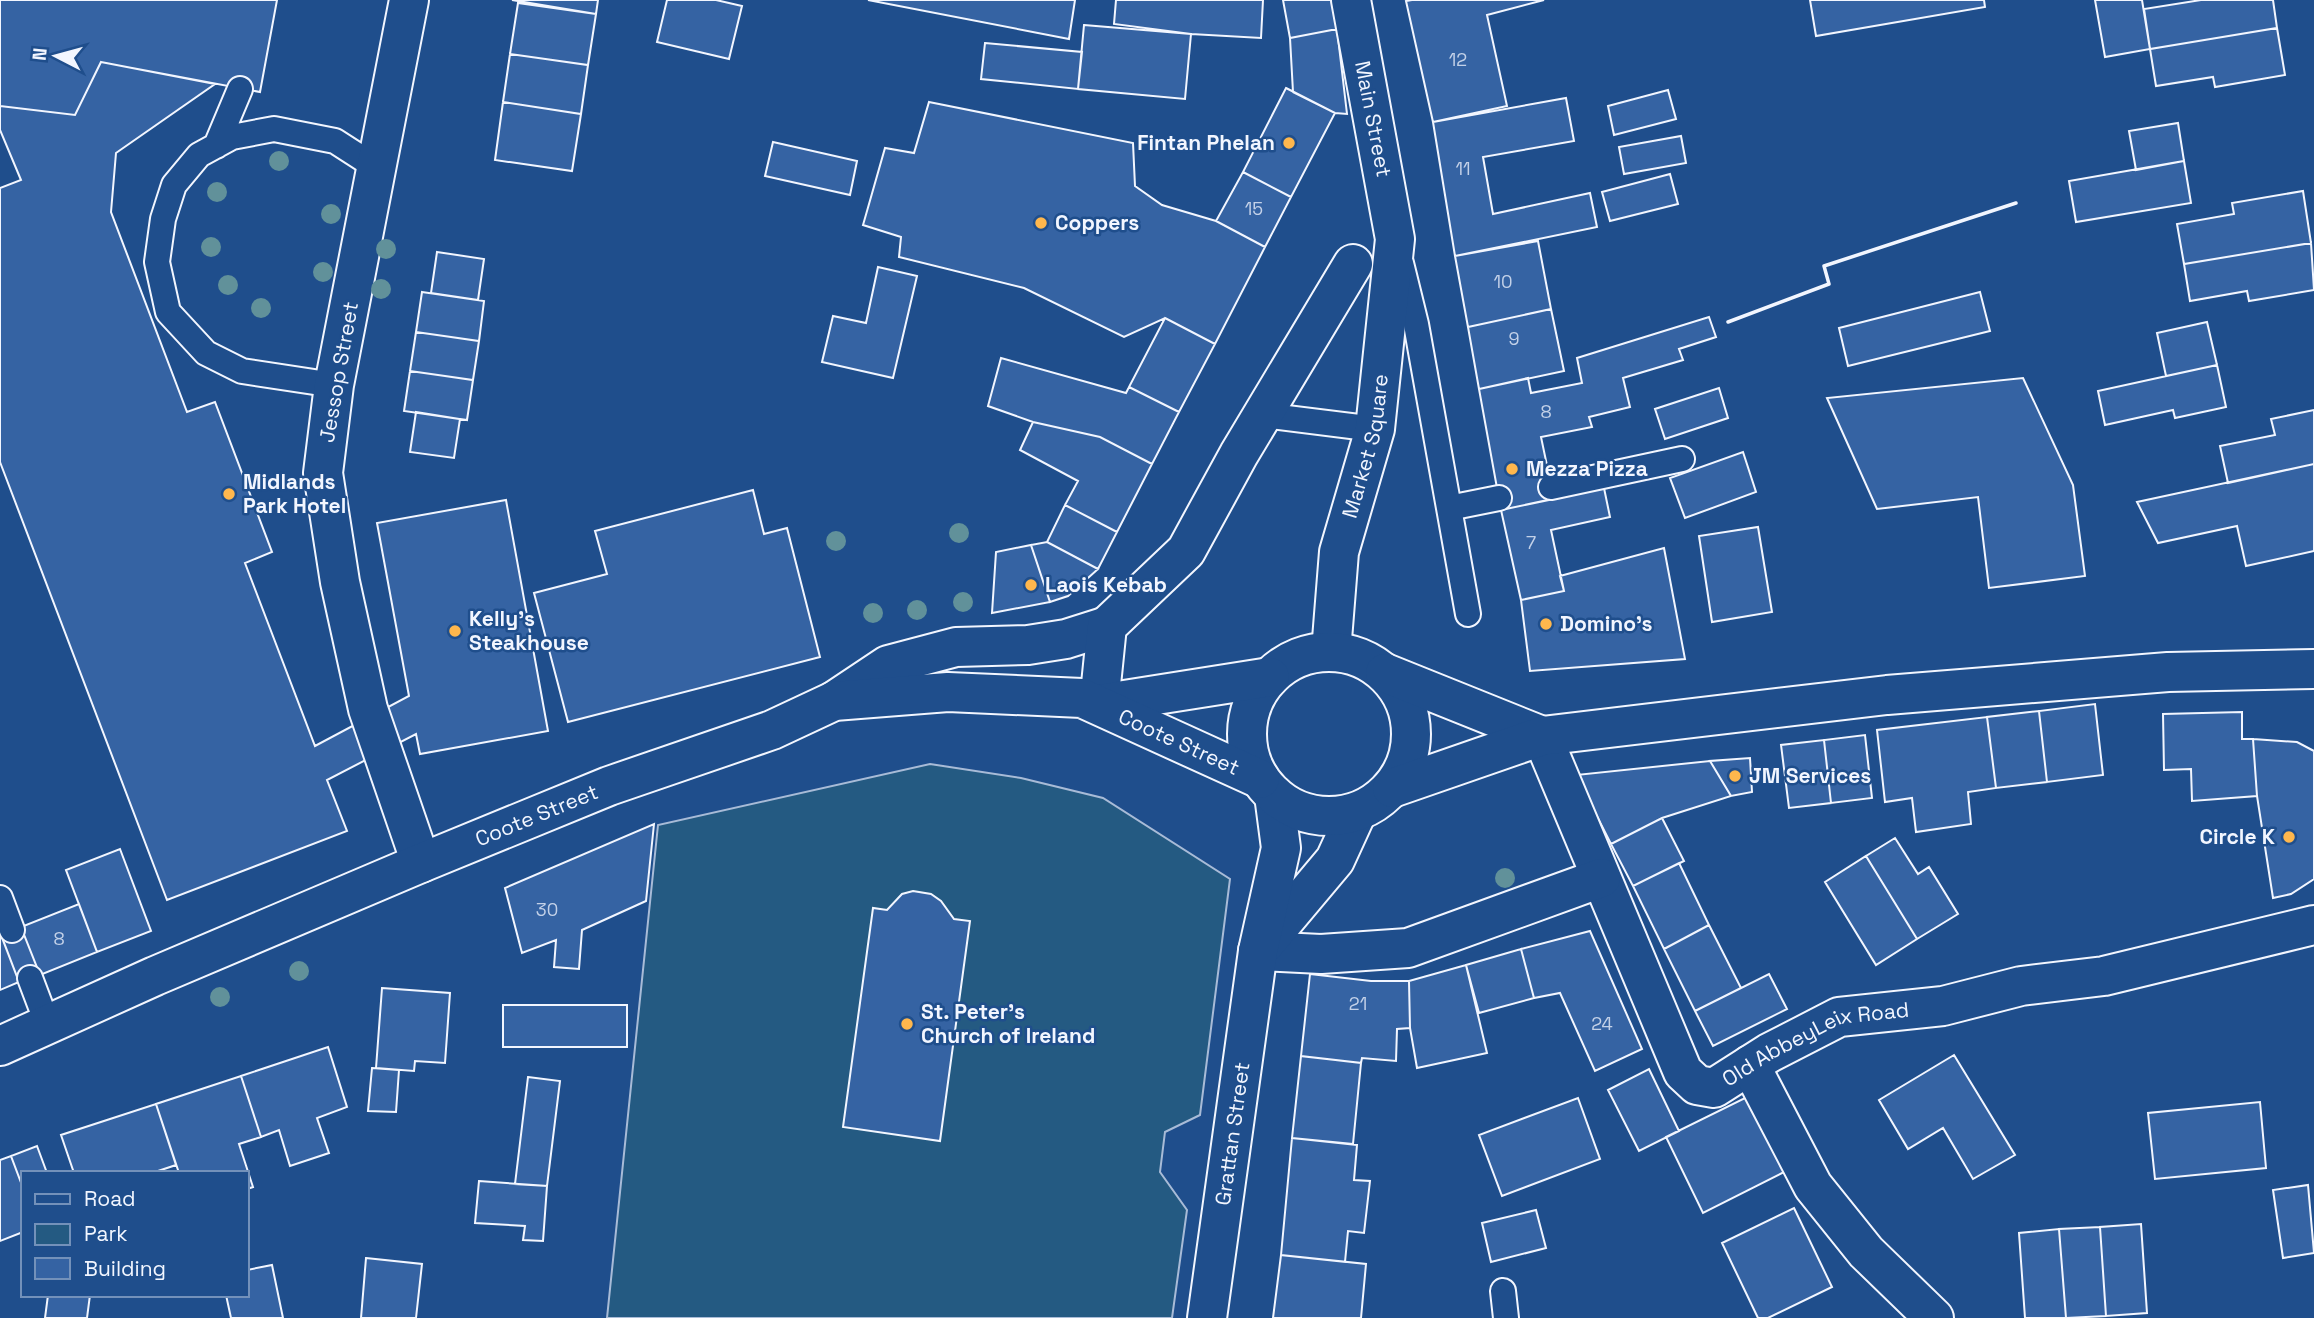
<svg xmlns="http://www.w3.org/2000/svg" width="2314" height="1318" viewBox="0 0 2314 1318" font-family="'Space Grotesk',sans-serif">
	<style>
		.green { fill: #245a82; stroke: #a8bbd7; stroke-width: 2 }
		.building { fill: #3563a3; stroke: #f2f6ff; stroke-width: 2 }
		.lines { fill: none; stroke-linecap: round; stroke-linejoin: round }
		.lane-casing { stroke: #f2f6ff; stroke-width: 28 }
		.street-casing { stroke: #f2f6ff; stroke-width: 42 }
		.secondary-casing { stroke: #f2f6ff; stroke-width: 42 }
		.primary-casing { stroke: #f2f6ff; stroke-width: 42 }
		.lane { stroke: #1f4e8c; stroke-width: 24 }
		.street { stroke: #1f4e8c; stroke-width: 38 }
		.secondary { stroke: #1f4e8c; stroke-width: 38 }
		.primary { stroke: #1f4e8c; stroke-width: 38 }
		.wall { stroke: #f2f6ff; stroke-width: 3.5 }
		.tree { fill: #61919a }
		.poi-dot { fill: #ffb74d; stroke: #1f4e8c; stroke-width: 2.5 }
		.labels { text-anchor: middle; stroke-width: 5; stroke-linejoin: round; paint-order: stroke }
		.number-label { font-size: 18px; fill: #c3d1e8 }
		.street-label { font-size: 21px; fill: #f2f6ff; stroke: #1f4e8c }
		.poi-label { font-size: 21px; font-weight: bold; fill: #f2f6ff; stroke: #1f4e8c; text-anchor: start }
	</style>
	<rect width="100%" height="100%" fill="#1f4e8c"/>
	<!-- green -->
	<path class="green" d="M930,764L1021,778L1103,798L1230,879L1200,1115L1165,1132L1160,1172L1187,1210L1172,1318H607L658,825Z"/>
	<!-- building -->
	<path class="building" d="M0,0H277L260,92L101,62L75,115L0,106Z
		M512,0H598L596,14Z
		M667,0H716L742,6L729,59L657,42Z
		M868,0H1075L1069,39Z
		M1116,0H1263L1261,38L1191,34L1114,24Z
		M1283,0H1332L1337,29L1290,38Z
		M1412,0H1544L1487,15L1507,106L1433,122L1406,1Z
		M1810,0H1984L1985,7L1816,36Z
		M2095,0H2142L2150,49L2105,57Z
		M2201,0H2273L2277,28L2150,49L2144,9Z
		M518,3L596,14L588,65L510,54Z
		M1084,25L1191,34L1185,99L1078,89Z
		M2277,28L2285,75L2215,87L2213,77L2156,86L2150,49Z
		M1337,29L1347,114L1335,113L1293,92L1290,38Z
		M985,43L1082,52L1078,89L981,79Z
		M510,54L588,65L581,114L503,102Z
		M101,62L215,84L116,153L111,212L187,412L215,402L272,552L245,563L315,746L409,696L377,523L506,500L548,731L420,754L416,734L327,780L347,831L167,900L0,462V188L21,180L0,130V106L75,115Z
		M1286,88L1335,113L1291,197L1243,172Z
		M1668,90L1676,119L1614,135L1608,106Z
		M1566,98L1574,141L1483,157L1493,214L1590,193L1597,227L1455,256L1433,122Z
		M503,102L581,114L572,171L495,160Z
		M929,102L1133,143L1135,186L1162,205L1216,221L1265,247L1215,344L1165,318L1124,337L1024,288L899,257L901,237L863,225L885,148L914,153Z
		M2178,123L2184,161L2136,170L2129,131Z
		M1681,136L1686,163L1624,174L1619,147Z
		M773,142L857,161L850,195L765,176Z
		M2184,161L2191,203L2076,222L2069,181Z
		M1243,172L1291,197L1265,247L1216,221Z
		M1670,174L1678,204L1610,221L1602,192Z
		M2303,191L2311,243L2184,264L2177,224L2234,214L2232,203Z
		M1538,241L1551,309L1468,327L1455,256Z
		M2311,243L2314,290L2249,301L2247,291L2190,301L2184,264Z
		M437,252L484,259L478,300L431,293Z
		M878,267L917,276L893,378L822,362L833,316L866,323Z
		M422,292L484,301L479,341L416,332Z
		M1980,292L1990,331L1848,366L1839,328Z
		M1551,309L1564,371L1479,389L1468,327Z
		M1709,317L1716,337L1679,349L1683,360L1623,378L1630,407L1589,417L1592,427L1541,437L1554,499L1501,510L1479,389L1528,378L1531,393L1582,383L1577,358Z
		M1165,318L1215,344L1179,412L1129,387Z
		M2207,322L2217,365L2166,376L2157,333Z
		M416,332L479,341L473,380L410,371Z
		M1001,358L1126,393L1129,387L1179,412L1152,464L1100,437L1033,422L988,406Z
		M2217,365L2226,407L2175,418L2173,410L2105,425L2098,391Z
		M410,371L473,380L467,420L404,411Z
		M2023,378L2073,485L2085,576L1989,588L1978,497L1877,509L1827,398Z
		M1719,388L1728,418L1665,439L1655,409Z
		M2314,410V464L2228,483L2220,446L2275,435L2271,419Z
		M416,412L460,419L454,458L410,452Z
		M1033,422L1100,437L1152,464L1117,532L1065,505L1078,481L1020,450Z
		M1743,452L1756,492L1685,518L1670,478Z
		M2314,464V551L2246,566L2237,526L2158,543L2137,502Z
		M1604,488L1610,517L1551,530L1564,591L1521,600L1501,510Z
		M753,490L764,534L787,528L820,657L568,722L534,593L607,574L595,531Z
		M1065,505L1117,532L1098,569L1047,542Z
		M1758,527L1772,612L1712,622L1699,536Z
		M1047,542L1098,569L1068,596L1050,602L1031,545Z
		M1031,545L1050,602L992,613L996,552Z
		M1664,548L1685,659L1530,671L1521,600L1564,591L1560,576Z
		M2095,704L2103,775L2047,782L2039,711Z
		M2039,711L2047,782L1996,788L1987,717Z
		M2242,712V739H2253L2257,796L2192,801L2191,769L2164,770L2163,714Z
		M1987,717L1996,788L1968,792L1971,824L1916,832L1912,798L1885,802L1877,730Z
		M1865,735L1872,798L1831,803L1824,740Z
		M2253,739L2297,742L2314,751V879L2291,894L2273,898L2257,796Z
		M1824,740L1831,803L1789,808L1781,745Z
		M1750,758L1752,792L1731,796L1710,761Z
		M1710,761L1731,796L1662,818L1611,844L1576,775Z
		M1662,818L1684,861L1633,886L1611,844Z
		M654,824L646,901L582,930L579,969L554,967L556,940L522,953L505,888Z
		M1895,838L1918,874L1929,867L1958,914L1917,939L1866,856Z
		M120,849L151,931L97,952L66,870Z
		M1866,856L1917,939L1876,965L1825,882Z
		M1679,863L1709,925L1664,949L1633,886Z
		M913,891L931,894L941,901L954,919L970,921L940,1141L843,1127L873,908L887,910L902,894Z
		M79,904L97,952L40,975L21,927Z
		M1709,925L1741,988L1695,1011L1664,949Z
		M21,927L40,975L19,982L1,935Z
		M1590,931L1642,1049L1595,1071L1560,993L1534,998L1521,949Z
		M0,932L19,982L0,990Z
		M1521,949L1534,998L1479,1013L1466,965Z
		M1466,965L1487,1053L1417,1068L1410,1028L1409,981Z
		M1310,974L1371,981H1409L1410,1028L1397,1029L1396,1061L1362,1058L1361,1063L1301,1056Z
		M1769,974L1787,1009L1713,1046L1695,1011Z
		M382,988L450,993L445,1063L415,1061L414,1071L376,1068Z
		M503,1005H627V1047H503Z
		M328,1047L347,1107L317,1118L329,1153L290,1166L279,1130L261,1137L241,1076Z
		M1954,1055L2015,1155L1973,1179L1943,1128L1908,1149L1879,1100Z
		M1301,1056L1361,1063L1353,1144L1292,1138Z
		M372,1068L399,1070L396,1112L368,1111Z
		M1649,1069L1679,1131L1639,1151L1608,1090Z
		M241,1076L261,1137L239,1144L253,1187L247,1189V1173H179L156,1104Z
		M528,1077L560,1081L547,1186L515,1184Z
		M1749,1096L1786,1171L1703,1213L1666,1137Z
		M1578,1098L1600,1159L1502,1196L1479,1135Z
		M2260,1102L2266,1168L2155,1179L2148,1113Z
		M156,1104L176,1165L152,1173H74L61,1135Z
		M1292,1138L1357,1145L1354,1180L1370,1181L1364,1233L1348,1231L1345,1262L1281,1255Z
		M37,1146L47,1173H23V1188L11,1156Z
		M11,1156L23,1188V1232L0,1241V1160Z
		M479,1181L547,1186L543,1241L523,1240L525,1226L475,1223Z
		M2308,1185L2314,1253L2283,1258L2273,1190Z
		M1794,1208L1832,1287L1768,1318H1758L1722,1243Z
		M1536,1210L1546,1248L1491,1262L1482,1223Z
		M2141,1224L2147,1313L2106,1316L2100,1227Z
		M2100,1227L2106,1316L2066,1318L2059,1229Z
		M2059,1229L2066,1318H2025L2019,1233Z
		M1281,1255L1366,1264L1361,1318H1273Z
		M366,1258L422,1264L416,1318H361Z
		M272,1265L283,1318H231L226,1295H247V1270Z
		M48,1295H90L87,1318H45Z"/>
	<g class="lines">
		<defs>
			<path id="lane" d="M216,146L240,89
				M1401,263L1416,324L1468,614
				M334,385L242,371L206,353L168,312L157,262L163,219L174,185L199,155L232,137L274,129L335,141L377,168
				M1263,415L1375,429
				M1551,487L1682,459
				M1449,508L1499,498
				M0,898L12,930
				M30,978L47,1023
				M1503,1291L1506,1318"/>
			<g id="street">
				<path d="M834,701L888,665L956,647L1028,645L1066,639L1107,626"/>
				<path d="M1099,704L1107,626L1186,551L1239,454L1353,264"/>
				<path id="s1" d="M1542,736L1683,1072L1697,1085L1714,1088L1769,1053L1839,1017L1943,1006L2021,986L2104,976L2314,925"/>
				<path d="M1258,951L1321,954L1408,948L1601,878"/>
				<path d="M1750,1065L1813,1186L1866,1252L1934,1318"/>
			</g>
			<g id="secondary">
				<path d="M409,0L334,385L323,473L340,582L368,709L421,863"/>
				<path id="s2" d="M1331,652L1339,552L1375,429L1395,239L1351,0"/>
				<path d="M1262,947L1335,860L1357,812"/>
				<path id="s3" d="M1207,1318L1258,951L1281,848L1274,795"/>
			</g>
			<g id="primary">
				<circle cx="1329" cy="734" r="82"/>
				<path d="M1385,673L1542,736"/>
				<path d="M1099,704L1270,677"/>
				<path d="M1392,788L1542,736L1887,695L2168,672L2314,669"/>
				<path id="s4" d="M0,1046L155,976L421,863L609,786L772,730L834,701L948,692L1082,698L1260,779"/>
			</g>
		</defs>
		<!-- lane casing -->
		<use href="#lane" class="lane-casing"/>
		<!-- street casing -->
		<use href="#street" class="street-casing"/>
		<!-- secondary casing -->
		<use href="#secondary" class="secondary-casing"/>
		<!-- primary casing -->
		<use href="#primary" class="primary-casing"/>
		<!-- lane -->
		<use href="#lane" class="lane"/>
		<!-- street -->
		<use href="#street" class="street"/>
		<!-- secondary -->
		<use href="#secondary" class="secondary"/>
		<!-- primary -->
		<use href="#primary" class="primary"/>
		<!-- wall -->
		<path class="wall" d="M1728,322L1829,284L1824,266L2016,203"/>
	</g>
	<!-- trees -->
	<g class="tree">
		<circle cx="279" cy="161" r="10"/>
		<circle cx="217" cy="192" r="10"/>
		<circle cx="331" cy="214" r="10"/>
		<circle cx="211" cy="247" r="10"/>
		<circle cx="386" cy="249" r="10"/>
		<circle cx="323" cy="272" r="10"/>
		<circle cx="228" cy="285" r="10"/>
		<circle cx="381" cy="289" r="10"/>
		<circle cx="261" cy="308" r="10"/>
		<circle cx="959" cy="533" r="10"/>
		<circle cx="836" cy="541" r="10"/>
		<circle cx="963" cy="602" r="10"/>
		<circle cx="917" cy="610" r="10"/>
		<circle cx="873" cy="613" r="10"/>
		<circle cx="1505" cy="878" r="10"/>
		<circle cx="299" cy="971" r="10"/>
		<circle cx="220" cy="997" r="10"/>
	</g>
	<!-- markers -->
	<g class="poi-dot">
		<circle cx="1289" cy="143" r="7"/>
		<circle cx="1041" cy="223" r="7"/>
		<circle cx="1512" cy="469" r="7"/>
		<circle cx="229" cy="494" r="7"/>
		<circle cx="1031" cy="585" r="7"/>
		<circle cx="1546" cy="624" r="7"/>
		<circle cx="455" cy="631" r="7"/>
		<circle cx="1735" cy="776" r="7"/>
		<circle cx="2289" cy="837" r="7"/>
		<circle cx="907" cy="1024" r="7"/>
	</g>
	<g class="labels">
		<!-- number labels -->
		<g class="number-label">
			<text x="1458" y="66">12</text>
			<text x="1463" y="175">11</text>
			<text x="1254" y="215">15</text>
			<text x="1503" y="288">10</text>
			<text x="1514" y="345">9</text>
			<text x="1546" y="418">8</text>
			<text x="1531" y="549">7</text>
			<text x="547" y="916">30</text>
			<text x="59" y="945">8</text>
			<text x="1358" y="1010">21</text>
			<text x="1602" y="1030">24</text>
		</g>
		<!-- street labels -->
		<g class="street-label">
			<text transform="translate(1373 119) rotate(79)" y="7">Main Street</text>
			<text transform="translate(339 372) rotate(-80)" y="7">Jessop Street</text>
			<text dy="7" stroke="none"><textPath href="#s2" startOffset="210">Market Square</textPath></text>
			<text dy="7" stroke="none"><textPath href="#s4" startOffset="1258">Coote Street</textPath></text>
			<text dy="7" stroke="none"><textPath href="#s4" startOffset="584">Coote Street</textPath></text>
			<text dy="7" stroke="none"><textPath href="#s1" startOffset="514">Old AbbeyLeix Road</textPath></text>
			<text dy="7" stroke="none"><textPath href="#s3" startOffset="186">Grattan Street</textPath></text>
		</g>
		<!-- poi labels -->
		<g class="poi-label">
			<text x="1275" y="150" text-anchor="end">Fintan Phelan</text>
			<text x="1055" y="230">Coppers</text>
			<text x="1526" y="476">Mezza Pizza</text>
			<text x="243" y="489">Midlands<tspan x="243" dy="24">Park Hotel</tspan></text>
			<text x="1045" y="592">Laois Kebab</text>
			<text x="469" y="626">Kelly’s<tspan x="469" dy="24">Steakhouse</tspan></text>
			<text x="1560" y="631">Domino's</text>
			<text x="1749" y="783">JM Services</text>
			<text x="2275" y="844" text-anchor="end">Circle K</text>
			<text x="921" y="1019">St. Peter's<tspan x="921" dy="24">Church of Ireland</tspan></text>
		</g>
	</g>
	<!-- legend -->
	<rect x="21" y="1171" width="228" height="126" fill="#1f4e8c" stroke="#7391ba" stroke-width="2"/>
	<rect x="35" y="1194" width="35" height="10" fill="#1f4e8c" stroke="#7391ba" stroke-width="2"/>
	<text x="84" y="1206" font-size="21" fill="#f2f6ff">Road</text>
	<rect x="35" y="1224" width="35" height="21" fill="#245a82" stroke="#7391ba" stroke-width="2"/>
	<text x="84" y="1241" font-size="21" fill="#f2f6ff">Park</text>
	<rect x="35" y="1258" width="35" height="21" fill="#3563a3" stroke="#7391ba" stroke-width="2"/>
	<text x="84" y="1276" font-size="21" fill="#f2f6ff">Building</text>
	<!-- north arrow -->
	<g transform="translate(56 56) rotate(276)" stroke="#1f4e8c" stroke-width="5" paint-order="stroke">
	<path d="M0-5L12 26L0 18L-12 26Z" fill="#f2f6ff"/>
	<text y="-10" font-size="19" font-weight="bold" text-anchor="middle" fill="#f2f6ff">N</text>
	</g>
</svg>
